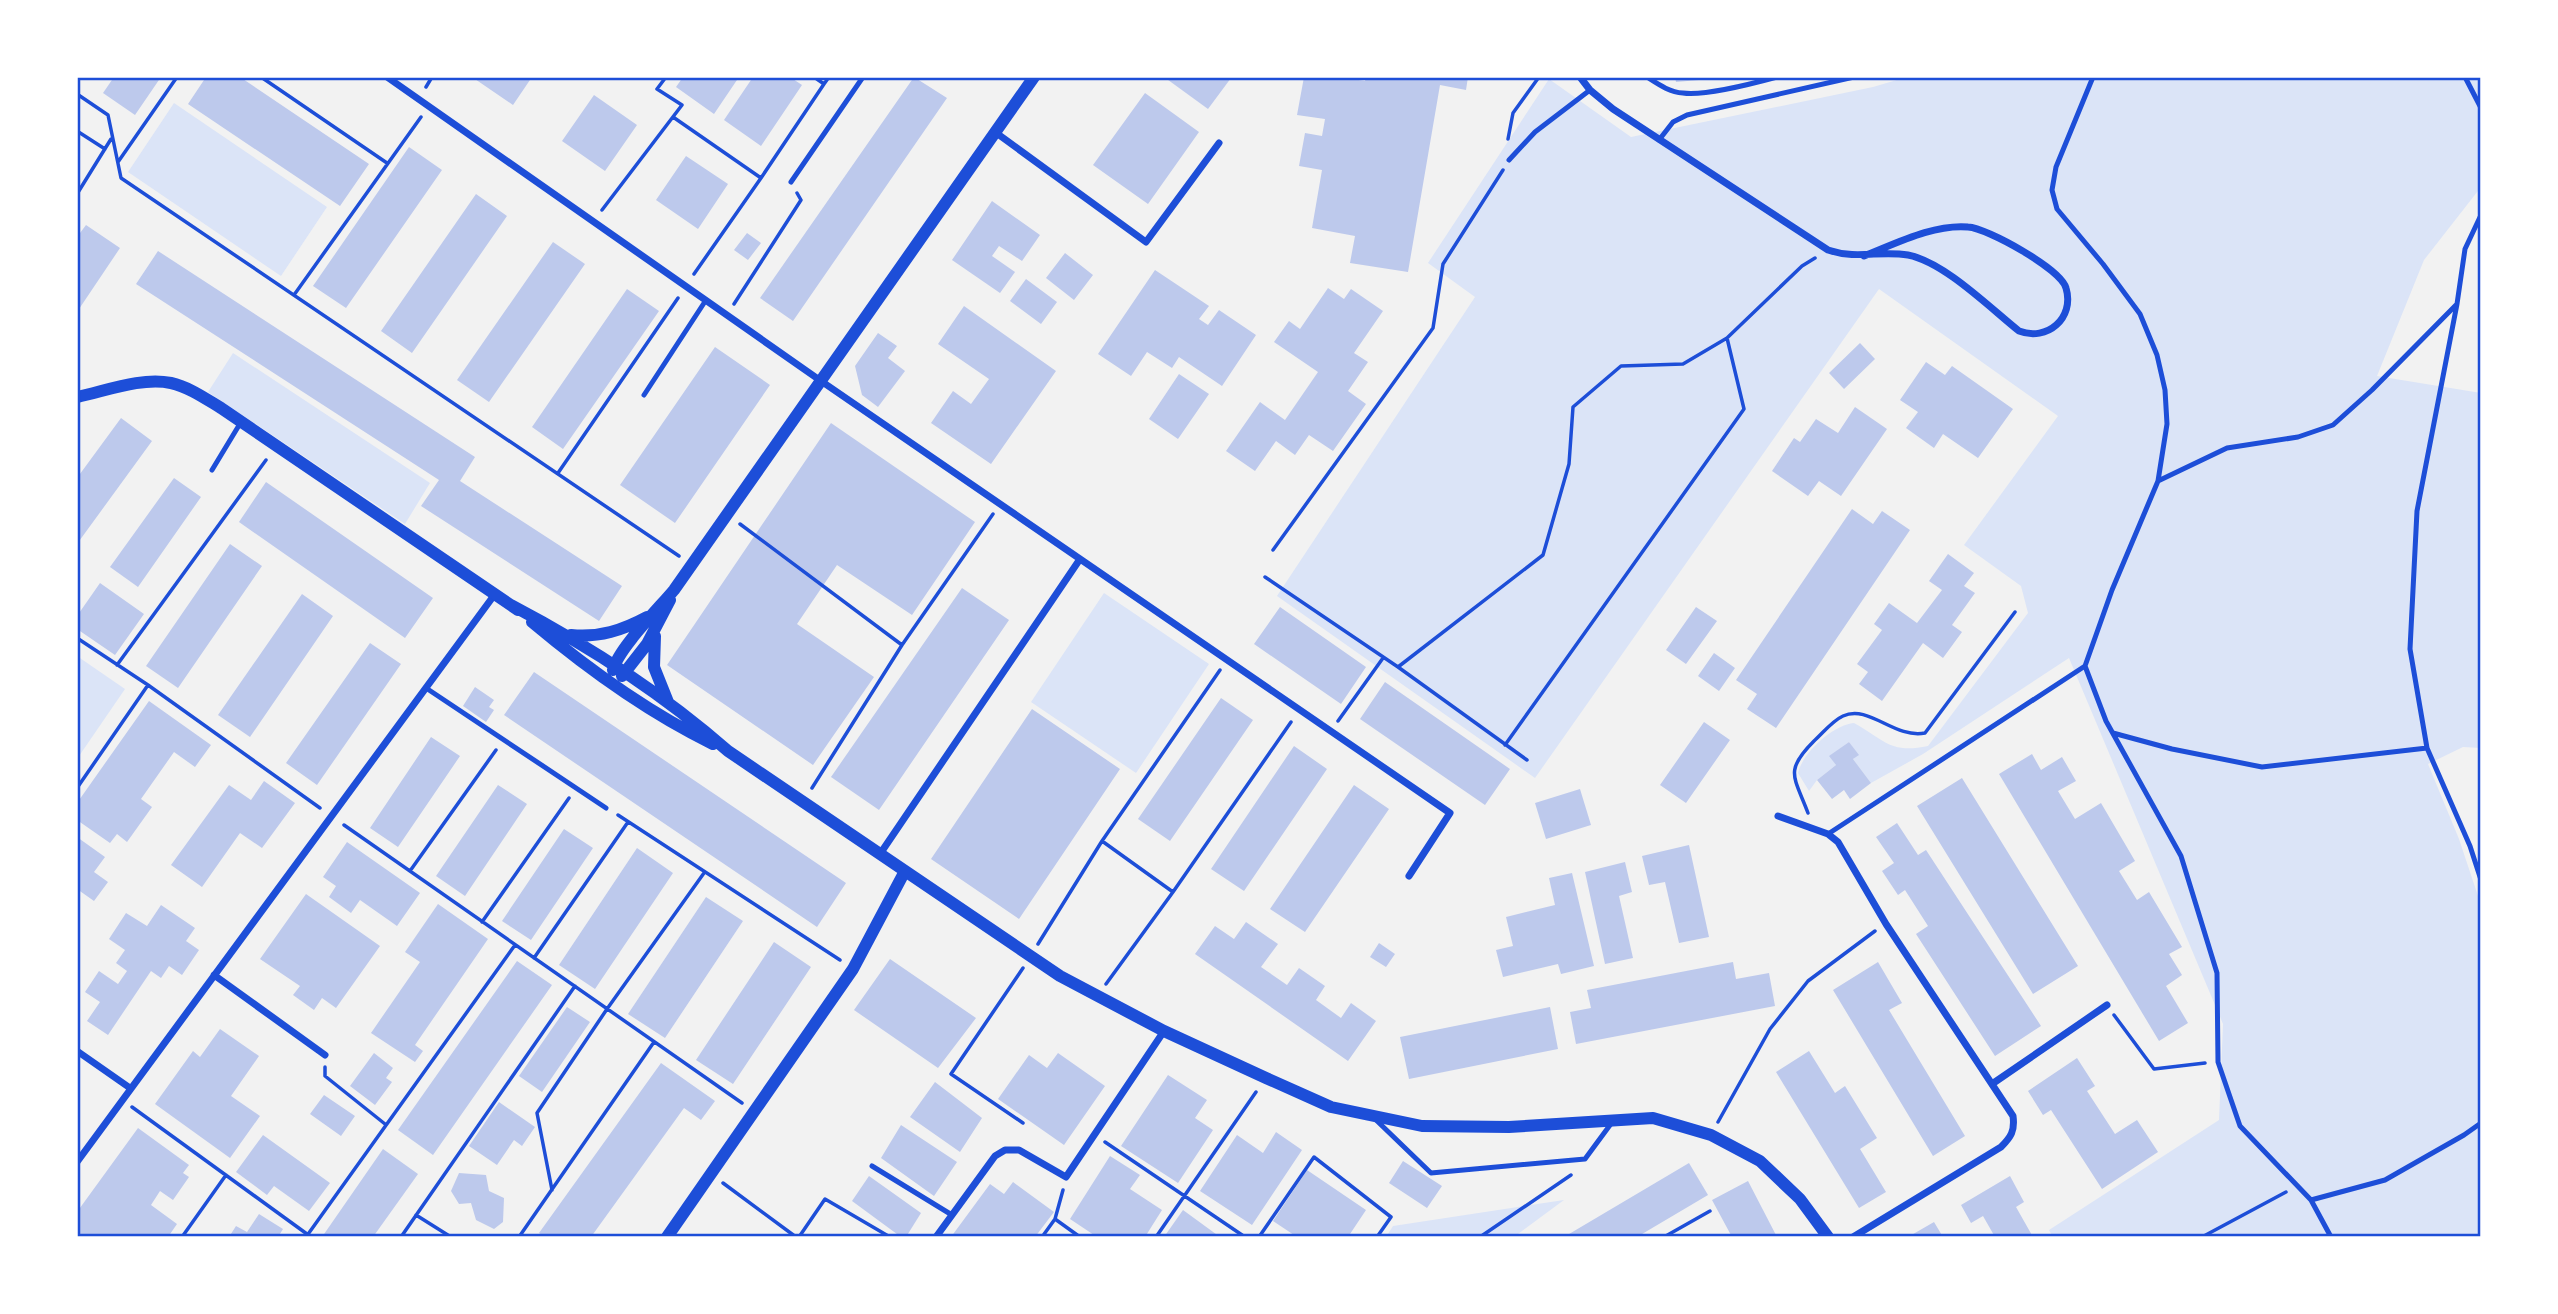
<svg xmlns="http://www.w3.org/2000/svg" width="2558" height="1314" viewBox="0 0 2558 1314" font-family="'DejaVu Sans',sans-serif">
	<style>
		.green { fill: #dbe4f7 }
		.building { fill: #bdc9ec }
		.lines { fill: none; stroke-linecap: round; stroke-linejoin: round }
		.path { stroke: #1d4ed8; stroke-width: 3.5 }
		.service { stroke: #1d4ed8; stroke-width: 5 }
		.minor { stroke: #1d4ed8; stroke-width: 7 }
		.tertiary { stroke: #1d4ed8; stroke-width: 12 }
		.neatline { fill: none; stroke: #1d4ed8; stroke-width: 2.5 }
	</style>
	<rect width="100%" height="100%" fill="#f2f2f2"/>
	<!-- green -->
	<path class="green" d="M1907,77H2481V187L2424,260L2377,376L2481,393V748L2463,747L2428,764L2459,839L2481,905V1237H2053L2049,1230L2219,1120L2223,1024L2069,658L1923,754L1871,783L1853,759L1858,755L1849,742L1830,756L1836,765L1817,780L1809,791L1798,773C1803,752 1833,725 1854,723C1885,740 1890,754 1928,746L2028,613L2021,586L1964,545L2058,416L1879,289L1535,778L1277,596L1475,297L1428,263L1549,79L1631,137L1873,87Z
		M174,103L327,207L281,276L128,172Z
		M233,353L430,483L405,524L208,392Z
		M1104,593L1209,664L1136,773L1031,702Z
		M77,656L125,689L77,759Z
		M1564,1200L1514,1237H1386L1393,1226Z"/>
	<!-- building -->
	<path class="building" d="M114,77H161L135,115L103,93Z
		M206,77H240L369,164L340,206L188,104Z
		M472,77H532L513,105Z
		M683,77H739L714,114L676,87Z
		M753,77H790L802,85L761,146L724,120Z
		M914,77L947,98L793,321L760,298Z
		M1164,77H1229L1231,78L1208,109Z
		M1304,77H1339L1365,81L1366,77H1468L1466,90L1440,85L1408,272L1350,263L1355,236L1312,228L1322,170L1299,166L1305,133L1322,136L1325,119L1297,115Z
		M1675,77H1698L1699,80L1676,82Z
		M1145,93L1199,132L1148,204L1093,165Z
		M594,95L637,125L605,171L562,141Z
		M409,147L442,170L346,308L313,286Z
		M686,156L728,184L698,229L656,200Z
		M476,194L507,216L412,353L381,331Z
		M992,201L1040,235L1022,261L999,246L992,256L1015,272L1000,293L952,260Z
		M86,225L120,248L77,312V237Z
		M747,233L761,243L748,260L734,250Z
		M553,242L585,264L489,402L457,380Z
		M158,251L475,457L460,481L622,586L599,621L421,506L439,480L136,284Z
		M1065,253L1093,275L1074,300L1046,278Z
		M1155,270L1209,306L1199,319L1208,325L1219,310L1256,335L1222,386L1179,357L1172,368L1147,352L1131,376L1098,354Z
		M1026,279L1057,302L1041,324L1010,301Z
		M1328,288L1344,299L1351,289L1383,311L1354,353L1368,362L1348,391L1366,404L1333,451L1309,435L1295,455L1276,441L1255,471L1226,451L1260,402L1285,420L1318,372L1274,342L1289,321L1300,329Z
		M627,289L659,311L563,449L532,427Z
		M964,306L1056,371L991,464L931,423L953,391L971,404L989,379L938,344Z
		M878,333L897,346L888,358L905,371L878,407L862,395L855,366Z
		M1860,343L1875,359L1844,389L1829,373Z
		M715,347L770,385L675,523L620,485Z
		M1926,362L1945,375L1952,366L2013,409L1978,458L1943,434L1934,448L1906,428L1918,412L1900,400Z
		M1179,374L1209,394L1178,439L1149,419Z
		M1855,407L1887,429L1841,496L1819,481L1808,496L1772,471L1794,438L1800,442L1816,419L1838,433Z
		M121,418L152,441L77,544V478Z
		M831,423L975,522L912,615L837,565L797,624L874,677L813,765L667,665Z
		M174,478L201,497L138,587L110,567Z
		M266,482L433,598L405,638L239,522Z
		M1852,509L1873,524L1882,511L1910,530L1776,728L1747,709L1757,694L1736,680Z
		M230,544L262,566L178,688L146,666Z
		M1948,554L1974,573L1964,586L1975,593L1952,625L1962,632L1943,658L1923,643L1882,701L1859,684L1868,672L1857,664L1882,630L1874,624L1889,603L1917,623L1942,590L1929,581Z
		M100,583L144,614L115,655L77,629V616Z
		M962,588L1009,620L879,810L831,777Z
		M302,594L333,616L250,737L218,715Z
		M1280,607L1366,667L1341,704L1254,644Z
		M1696,607L1717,621L1686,664L1666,650Z
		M370,643L401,664L317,785L286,763Z
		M1714,653L1735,668L1719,691L1698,676Z
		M534,672L846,883L817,927L504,715Z
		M1385,682L1510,769L1485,805L1360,719Z
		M475,687L494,700L489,707L494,710L486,722L463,706Z
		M1221,698L1253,720L1170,841L1138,819Z
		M149,701L211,745L195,767L174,752L141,799L152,807L127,842L117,834L110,843L77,820V803Z
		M1032,709L1120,769L1019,919L931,859Z
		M1704,722L1730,740L1686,803L1660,785Z
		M431,737L460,756L398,847L370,828Z
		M1849,742L1859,755L1853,759L1871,783L1850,799L1844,790L1832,799L1817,780L1836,765L1829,756Z
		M1294,746L1327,769L1244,891L1211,869Z
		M2032,754L2041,770L2062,757L2076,781L2058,791L2075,819L2101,803L2135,861L2119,871L2137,900L2149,892L2182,947L2169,954L2182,975L2166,986L2188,1023L2159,1041L1999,774Z
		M1962,778L2078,966L2033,994L1917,806Z
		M264,781L295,803L262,848L240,833L202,887L171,865L229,785L251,800Z
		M498,785L527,804L465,896L436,876Z
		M1354,785L1389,809L1305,932L1270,909Z
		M1580,789L1591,825L1546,839L1535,803Z
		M1897,823L1918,855L1926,850L2041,1026L1995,1056L1916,934L1928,926L1905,890L1898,895L1882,871L1894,863L1876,837Z
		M564,829L593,848L531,940L502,921Z
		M77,837L105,857L94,872L108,882L94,901L77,889Z
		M347,842L420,893L397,926L360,900L351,913L329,897L336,886L323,877Z
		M1689,845L1709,937L1679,943L1665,882L1649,885L1642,856Z
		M637,848L673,873L595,989L559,965Z
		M1625,862L1632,892L1619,896L1633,958L1605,964L1585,872Z
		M1572,873L1594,966L1561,974L1558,964L1503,977L1496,950L1513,946L1506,917L1555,905L1549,878Z
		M306,894L380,946L336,1008L322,998L314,1010L293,995L300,986L260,959Z
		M706,897L743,921L665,1038L628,1014Z
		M438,904L488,939L415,1045L423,1051L415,1062L371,1033L420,962L405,952Z
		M161,905L195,928L186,941L199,950L182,975L169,966L161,978L151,971L108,1035L87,1021L100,1002L85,992L99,971L118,984L127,971L116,963L125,950L109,939L126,913L147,926Z
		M1246,922L1278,944L1261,967L1287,985L1299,968L1325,986L1316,1000L1341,1018L1351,1003L1376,1021L1348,1061L1195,954L1215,926L1234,939Z
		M774,942L811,967L733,1084L696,1060Z
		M1379,943L1395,954L1386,967L1370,957Z
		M890,959L976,1018L938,1068L854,1010Z
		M517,961L552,985L433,1155L398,1130Z
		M1733,962L1736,979L1769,973L1775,1006L1576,1044L1570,1012L1591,1008L1587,990Z
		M1878,962L1902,1003L1889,1010L1965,1136L1933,1156L1833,990Z
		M567,1007L590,1022L542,1092L519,1076Z
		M1550,1007L1558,1049L1409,1079L1400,1037Z
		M220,1029L259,1056L231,1096L260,1116L230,1158L155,1104L193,1051L200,1057Z
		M1809,1051L1835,1093L1845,1086L1877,1138L1860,1149L1886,1192L1859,1208L1776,1072Z
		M374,1053L393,1068L386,1078L392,1082L375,1105L350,1086Z
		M1058,1053L1105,1086L1064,1145L998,1099L1029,1055L1047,1068Z
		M2077,1058L2095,1086L2087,1091L2115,1134L2137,1120L2158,1152L2102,1189L2051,1110L2043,1115L2028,1091Z
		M661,1063L715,1101L701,1120L684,1108L591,1237H545L539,1233Z
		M1168,1075L1207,1100L1195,1118L1213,1130L1178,1183L1121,1146Z
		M935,1082L982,1118L960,1152L910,1117Z
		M324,1095L355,1116L341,1136L310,1114Z
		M499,1102L535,1127L522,1146L514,1140L497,1165L469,1146Z
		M901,1125L957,1162L934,1196L881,1158Z
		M138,1128L189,1165L183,1173L189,1177L173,1200L160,1191L151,1205L177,1224L168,1237H77V1212Z
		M1276,1132L1302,1150L1252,1225L1200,1191L1237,1135L1263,1153Z
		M263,1135L330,1183L309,1211L274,1186L267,1195L236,1172Z
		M383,1149L418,1174L373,1237H322Z
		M1110,1156L1140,1175L1130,1189L1162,1210L1145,1237H1097L1070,1219Z
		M1403,1161L1442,1186L1427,1208L1389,1183Z
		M1689,1163L1708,1195L1637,1237H1564Z
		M1307,1170L1366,1210L1348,1237H1297L1273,1221Z
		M459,1173L486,1175L489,1191L504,1198L503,1222L494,1229L476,1220L471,1203L459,1204L451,1191Z
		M869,1176L921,1213L906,1237H901L852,1201Z
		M2010,1176L2024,1202L2016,1207L2033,1237H1995L1983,1216L1971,1223L1961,1205Z
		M1748,1181L1777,1237H1732L1712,1200Z
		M1013,1182L1054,1212L1035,1237H951L990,1184L1004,1194Z
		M1183,1210L1220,1237H1164Z
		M259,1214L283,1229L278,1237H229L236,1226L247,1232Z
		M1934,1222L1943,1237H1908Z"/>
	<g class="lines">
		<!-- path -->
		<path class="path" d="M261,77L387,163
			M814,77L824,84L829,77
			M426,87L432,77
			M77,94L108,115L121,178L679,556
			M673,117L761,178L824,84
			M77,131L105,149
			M1508,139L1513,113L1539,77
			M118,162L177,77
			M77,194L111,139
			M602,210L682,105L657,89L666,77
			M694,274L761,178
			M294,295L421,117
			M734,304L801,200L797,193
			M558,473L678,298
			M740,524L902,645
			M1273,550L1433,328L1443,264L1503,170
			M1265,577L1398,667L1527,760
			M77,638L148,685L320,808
			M117,665L266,460
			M1398,667L1543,555L1569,464L1573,407L1621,366L1683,364L1727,338L1802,266L1815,258
			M1338,721L1383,658
			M1505,745L1744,409L1727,338
			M77,788L148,685
			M812,788L902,645L993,514
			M1808,813C1794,776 1784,771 1814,741C1823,733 1832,721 1843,716C1869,704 1894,739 1925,733L2015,612
			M618,815L840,960
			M344,825L742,1103
			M1102,841L1173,892
			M410,871L496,750
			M482,922L569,798
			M1038,944L1102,841L1220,670
			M534,958L628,822
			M1023,968L951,1074L1023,1123
			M1106,984L1173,892L1291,722
			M2114,1015L2154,1069L2205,1063
			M325,1067V1076L385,1124
			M132,1107L307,1234
			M1718,1122L1770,1029L1808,981L1875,931
			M1105,1142L1245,1237
			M723,1183L796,1237
			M552,1190L537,1113L607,1009L704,873
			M416,1215L451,1237
			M1055,1219L1080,1237
			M182,1237L226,1175
			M306,1237L515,945
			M401,1237L575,986
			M519,1237L654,1042
			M799,1237L825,1199L890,1237
			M1042,1237L1055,1219L1063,1190
			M1156,1237L1256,1092
			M1259,1237L1314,1157L1391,1217L1377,1237
			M1480,1237L1571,1175
			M1664,1237L1710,1211
			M2202,1237L2286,1192"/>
		<!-- service -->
		<path class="service" d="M1647,77C1658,84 1669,92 1683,93C1704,96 1755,83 1777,77
			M2093,77L2056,167L2052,190L2057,209L2103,264L2140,314L2157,355L2165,390L2167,424L2158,481L2112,590L2085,666L2106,721L2181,856L2217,973L2218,1062L2240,1126L2311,1200L2331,1237
			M2465,77L2481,108
			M1659,140L1673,122L1687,115L1854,77
			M1509,160L1535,132L1590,90
			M791,182L863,77
			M2481,215L2465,249L2457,304L2417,511L2410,649L2427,748L2470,846L2481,880
			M644,395L706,300
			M212,470L241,422
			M2158,481L2227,448L2298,437L2333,425L2372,390L2456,305
			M426,688L606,808
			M2113,733L2172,749L2262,767L2427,748
			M1828,834L2085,666
			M1374,1118L1431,1173L1585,1159L1613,1121
			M872,1166L952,1215
			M2311,1200L2385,1180L2464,1135L2481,1123"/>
		<!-- minor -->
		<path class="minor" d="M387,77L821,381L1450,813L1409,876
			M1580,77L1590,90L1613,109L1828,250C1858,260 1879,250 1908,255C1944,262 1989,307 2019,331C2047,342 2075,318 2066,288C2061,269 1987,228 1968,227C1933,224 1895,244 1864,256
			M995,132L1146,242L1219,143
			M1778,816L1828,834L1838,842L1886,924L2013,1116C2015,1131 2011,1137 2001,1147L1853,1237
			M880,854L1080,559
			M214,975L325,1055
			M77,1051L130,1088
			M1992,1084L2107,1005
			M77,1162L495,594
			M936,1237L995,1156L1005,1150H1019L1066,1177L1164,1031"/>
		<!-- tertiary -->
		<path class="tertiary" d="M77,397C106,391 141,377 171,383C189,387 206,399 221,408L518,610
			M511,605C589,646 662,693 728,751L1060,976L1164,1031L1266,1078L1331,1107L1422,1126L1509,1127L1653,1118L1711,1135L1760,1161L1800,1199L1828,1237
			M532,622C588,669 647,712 713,744
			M571,635C599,638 623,630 647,617
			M655,636L654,667L668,702
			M613,670C618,649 659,608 674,590L1034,77
			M622,676L647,644L670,600
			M667,1237L853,969L905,871"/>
	</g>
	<!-- border -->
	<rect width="2558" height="1314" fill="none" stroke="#ffffff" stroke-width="158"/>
	<rect x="79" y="79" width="2400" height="1156" class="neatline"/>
</svg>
